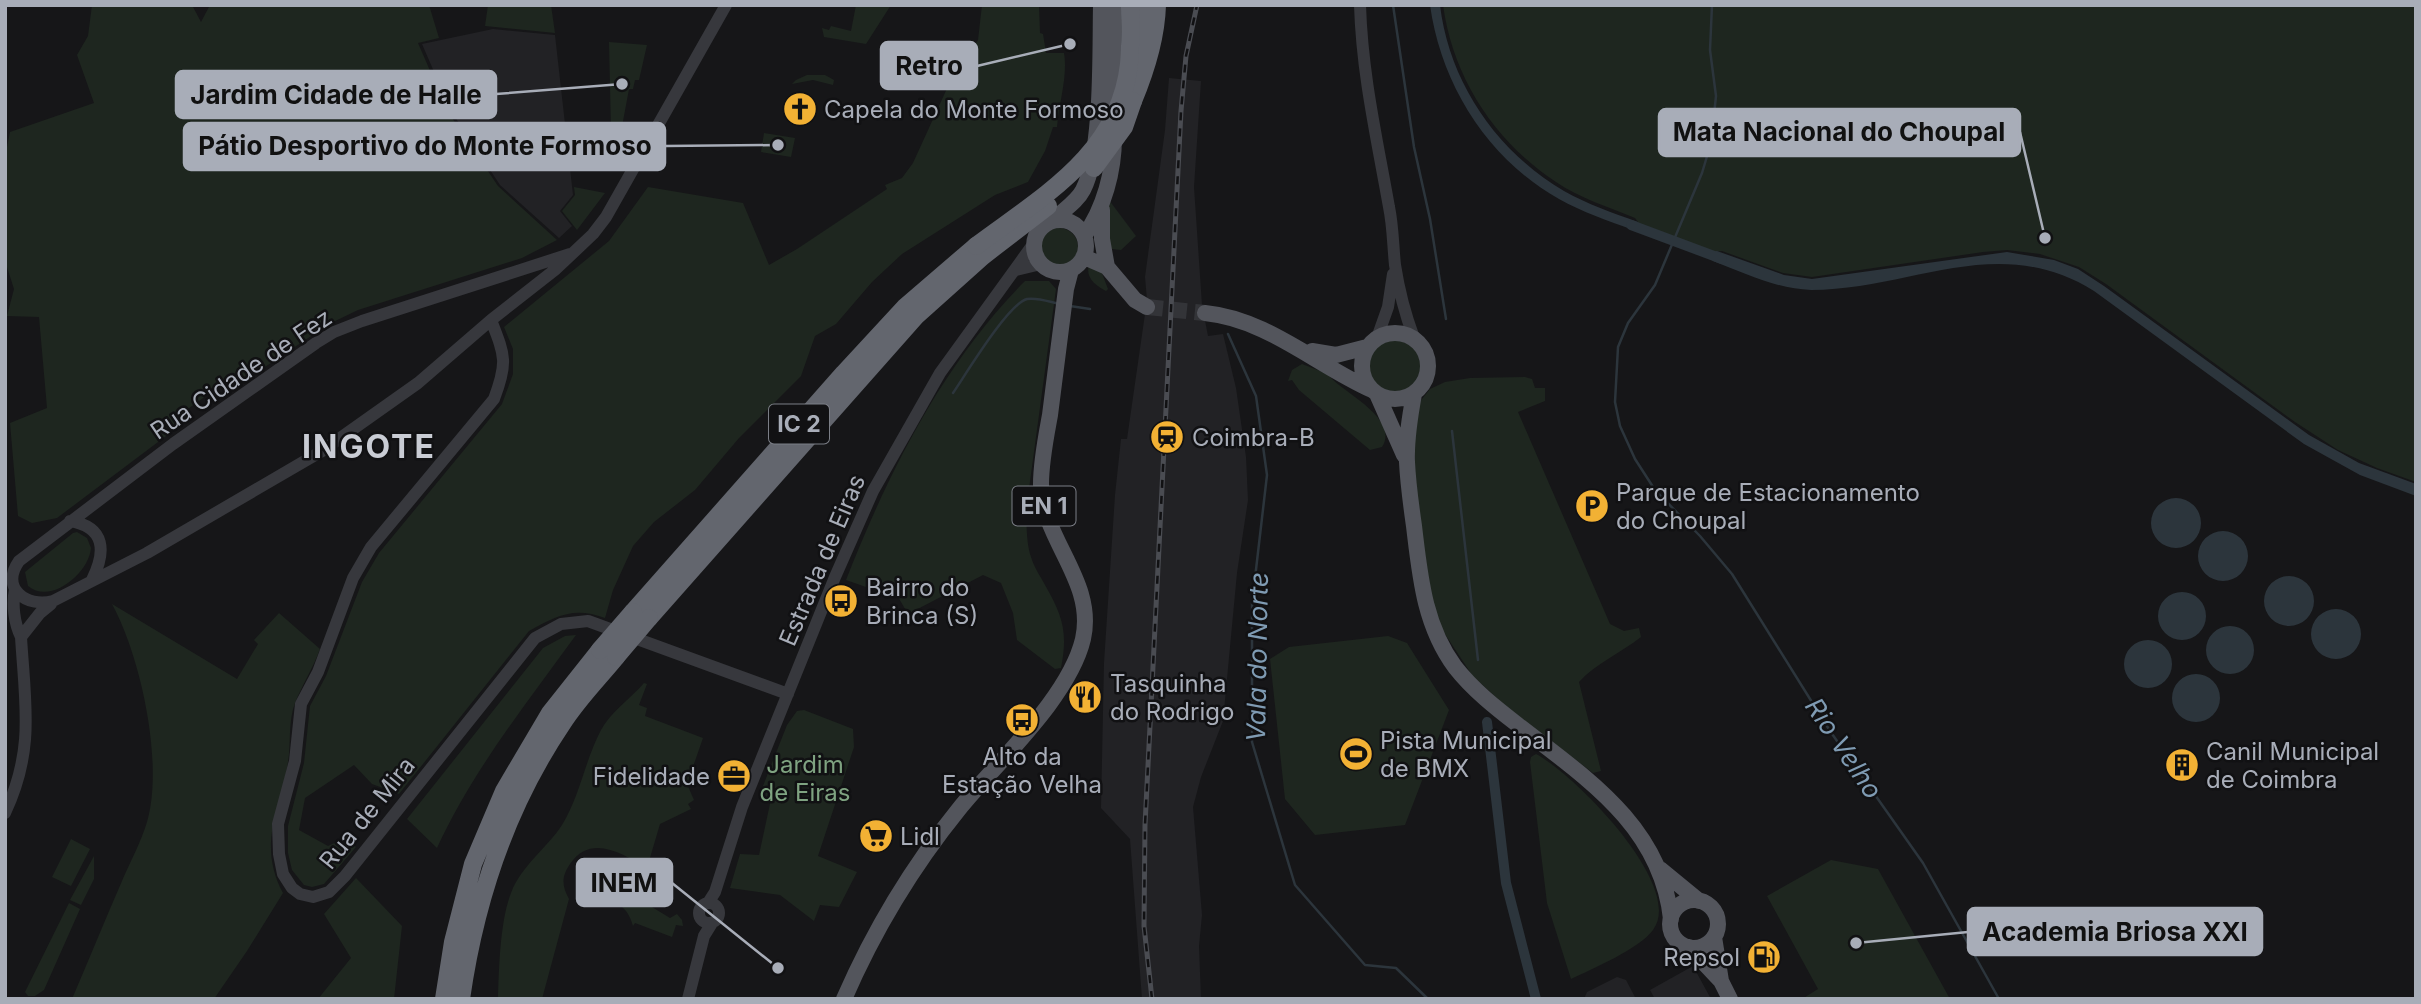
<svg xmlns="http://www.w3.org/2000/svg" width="2421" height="1004" font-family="Inter,sans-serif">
	<rect width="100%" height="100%" fill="#161618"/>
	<path fill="#222225" d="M493,29l62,6 18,160 -13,16 12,15 -13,12 -59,-53 -49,-74 -29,-67z
		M1169,78l32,3 -7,106 8,118 6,31 15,-2 13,54 10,69 2,43 -11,73 -14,148 -22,56 -8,30 9,108 -3,31 2,53h-59l-12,-160 -29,-31 3,-145 11,-168 6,-56h6l20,-139 -2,-23 20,-147z
		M1693,966l18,33h-56l-5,-9z
		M1617,977l9,3 10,19h-52l3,-7z"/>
	<path fill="#1e261f" d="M92,5h100l9,17 9,-17h219l10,33 -21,5 30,69 50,74 59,54 -35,18 -164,52 -29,14 -91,61 -7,-7 -46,33 1,10 -129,97 -25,5 -14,-7 -8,-93 37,-15 -8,-91 -32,-1 7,-27 -9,-28v-104l5,-25 84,-29 -17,-48 11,-19z
		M488,5h63l4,28 -70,-7z
		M856,5h35l-25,39 -42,-7 -2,-9 7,2 2,-4 20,5z
		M982,5h57l1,28 3,1 3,19h18c4,22 -5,50 -7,74h-4l-8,24 -17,31 -33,13 -93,59 -30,28 -36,42 -21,12 -14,40 -62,62 -44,52 -41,32 -21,24 -20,44 -8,28c-31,-12 -49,-2 -76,13l-130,163 -27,-10 -18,-19 -49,33 -6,32 29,16 17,-8 11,9 -32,37 -12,3 -8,-2 -12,-15 -4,-17v-27l16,-63 6,-57 16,-30 36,-94 17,-29 123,-149 11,-30v-25l-9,-22 105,-86 39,-54 95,16 26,62 28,-16 90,-60 -2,-4 17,-7 11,-15 36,-79 29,-44z
		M1443,5h973v477l-39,-14 -39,-18 -43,-28 -189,-138 -27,-17 -39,-13 -33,-4 -24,2 -171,25 -29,-4 -61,-22 -11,1 -70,-26 -6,-8c-26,-11 -56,-20 -79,-36 -61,-40 -103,-104 -113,-177z
		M609,42l38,3 -8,35h-4l-2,9h-4l-8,43 -10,-2z
		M807,75h18l9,5 -1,5 -20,-5 -21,4 4,-4z
		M764,133l31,5 -4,19 -30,-5z
		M574,187l31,6 -28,37 -15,-19 13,-16z
		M1109,200l27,36 -15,14 -9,-1 -5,-5z
		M1040 247a19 19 0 1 1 38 0a19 19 0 1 1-38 0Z
		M1089,265l11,3 8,21 -2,2c-10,-5 -21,-13 -17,-26z
		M1025,281h24l7,8 -30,222c1,17 0,33 6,49 3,9 9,17 13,25 18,31 23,48 16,83l-6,1 -38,-29 -4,-27 -12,-30 -18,-8 -75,39 -14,-24 -11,3 -37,-13c42,-107 97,-217 179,-299z
		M1367 367a27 27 0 1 1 54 0a27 27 0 1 1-54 0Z
		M1302,364l26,10c9,16 73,43 54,73l-12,3 -71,-60 -7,-10 -4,1 4,-11z
		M1525,377l7,2 3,9h10v13l-27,11 92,212 14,7 15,-3 2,9c-20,16 -45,26 -62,45l22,89 -8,2 -90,-69 -31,-29 -35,-53 -5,-22 -17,-111v-64l3,-21 12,-15 15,-7 25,-4z
		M77,532l10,6 4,10c-2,25 -40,57 -63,38l-3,-14 48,-39z
		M112,604l125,75 21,-35 -4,-4 25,-27 41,36c-7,19 -18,36 -25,54 -7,18 -4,41 -7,59 -8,49 -31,82 -5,131l-36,58 -33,48h-142c17,-40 33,-79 50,-118 8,-19 19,-39 25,-59 17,-58 -6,-165 -35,-218z
		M576,635c-50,69 -103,135 -139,213l-30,-29 136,-171 22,-12z
		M1388,636l19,7 42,67 -44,115 -90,10 -30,-36 -15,-140 19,-12z
		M644,683l3,1 -8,21 8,3 -2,8 58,22 -16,46 7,16 -6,4 3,5 -31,15 -13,44c-24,-14 -56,-35 -77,-4 -9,13 -8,22 -1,35l-27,100h-44c1,-31 2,-78 13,-106 10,-27 36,-45 51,-68 18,-29 23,-65 39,-95 9,-17 30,-32 43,-47z
		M804,710l49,19 1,18 -36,109 39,16 -18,35 -19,-2 -6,16 -34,-26 -50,-7 10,-34 19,1 12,-56 -12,-3 28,-71 10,-14z
		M1536,754c37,19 150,132 117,176 -14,19 -61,39 -82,49l-24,-76 -17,-141 1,-5z
		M71,839l19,10 -19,37 -19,-9z
		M94,856v23l-13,26 -11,-5z
		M1831,860l47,9 72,130h-148l16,-10 -51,-93z
		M595,864c15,3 27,8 39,18l-3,5 21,20 18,11 7,-4 5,6 1,6 -7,-1 -4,12 -37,-14 -2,3c-2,-7 -5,-14 -11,-19 -12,-8 -48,-5 -43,-28 2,-9 9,-12 16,-15z
		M356,878l46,48 -8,73h-76l33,-41 -27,-44z
		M69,903l11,6 -36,81 -9,6h-7l-3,-4z"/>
	<path fill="#2c353c" d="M1430,5h10c9,77 57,147 124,186 23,13 49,22 74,31l3,4 -2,5 -6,-1c-24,-9 -51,-18 -74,-31 -71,-40 -118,-114 -129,-194z
		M1717,251l67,24 28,4 195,-27 47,8 24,9 26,17 205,149 50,28 57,21v12l-56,-21 -56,-31 -210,-153c-96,-60 -183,-1 -283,-1 -34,-1 -67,-17 -98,-29l-4,-4 2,-5z
		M2151 523a25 25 0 1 1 50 0a25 25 0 1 1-50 0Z
		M2198 556a25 25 0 1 1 50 0a25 25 0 1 1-50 0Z
		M2264 601a25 25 0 1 1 50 0a25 25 0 1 1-50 0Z
		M2158 616a24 24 0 1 1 48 0a24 24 0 1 1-48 0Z
		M2311 634a25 25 0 1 1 50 0a25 25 0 1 1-50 0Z
		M2206 650a24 24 0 1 1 48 0a24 24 0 1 1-48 0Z
		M2124 664a24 24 0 1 1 48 0a24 24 0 1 1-48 0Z
		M2172 698a24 24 0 1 1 48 0a24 24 0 1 1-48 0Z"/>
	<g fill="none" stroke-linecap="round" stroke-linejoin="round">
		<path stroke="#2c353c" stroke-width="2.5" d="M1393,5l21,142 16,72 16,100
			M1712,5l-2,45 6,46 -5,47 -9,30 -47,112 -27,38 -10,24 -3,55 5,24 15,33 20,31 45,46 32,38 98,157 93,132 76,136
			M1070,306l20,3
			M1228,334l28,62 11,79 -15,129v138l43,143 70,80 31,3 32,31
			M953,393c13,-19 55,-89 74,-94 10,-2 23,3 33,5
			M1452,431l26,229"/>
		<path stroke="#2c353c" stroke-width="10" d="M1631,225l91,34
			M1487,722l19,161 30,116"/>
		<path stroke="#333438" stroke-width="16" stroke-dasharray="16 8" stroke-linecap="butt" d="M1147,307l58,6"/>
		<path stroke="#37383d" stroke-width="12" d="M1360,5c2,69 17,134 29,202 4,19 4,39 6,58 4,26 10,49 19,73
			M570,254l-208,67 -28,11 -18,11 -143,101 -154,117c-19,27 7,47 34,40l94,-48 175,-102 96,-68 73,-63 65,-51 37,-35 13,-17 120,-212
			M1016,270l25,-6
			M491,320c14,36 17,42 3,79l-123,148 -18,31 -35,94 -17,32 -6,57 -17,63 1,30 4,20 9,14 8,6 13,3 16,-5 16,-16 190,-238 26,-14 27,-3 200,73
			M1377,338l11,-31 5,-33
			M70,521c36,6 36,31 22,59
			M21,637l19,-24 11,-9
			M5,813c30,-64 20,-109 16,-176 -7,-14 -9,-33 -6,-48
			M699 913a10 10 0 1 1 20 0a10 10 0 1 1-20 0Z
			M708,903l7,-11 27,-85 93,-230 38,-86 67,-118 94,-130
			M688,999l16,-63 8,-13"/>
		<path stroke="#53555c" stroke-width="16" d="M1113,5v110
			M1102,210v29l5,28
			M1034 246a26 26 0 1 1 52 0a26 26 0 1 1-52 0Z
			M1052,221c10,-10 25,-19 31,-31 20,-38 17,-140 18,-185
			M1084,236c20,-27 30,-65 30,-99
			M1084,257l23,10 28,33 12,7
			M1205,313c62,6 111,52 167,77
			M1362 366a33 33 0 1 1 66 0a33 33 0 1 1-66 0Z
			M1312,351l24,4 31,-8
			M1377,394l27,61
			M1414,394c-4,22 -8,45 -7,68 1,22 4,43 7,64 6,50 10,99 41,141 18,23 41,41 63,58 68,53 143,101 153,194
			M1660,869l39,32
			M1670 924a24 24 0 1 1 48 0a24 24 0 1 1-48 0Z
			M1714,937l7,44
			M1689,947l32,34 9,18
			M844,999c30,-69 68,-132 115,-190 38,-47 110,-111 124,-170 13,-58 -41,-99 -42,-155 0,-23 5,-47 9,-69 5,-42 11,-84 16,-126l5,-19"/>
		<path stroke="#63666e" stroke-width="18" d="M1140,63v-58
			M1133,101c13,-31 23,-62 24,-96
			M633,612l211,-239 61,-66 71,-61
			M649,618l267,-302 67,-60 65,-50
			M444,999l9,-57 20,-78 31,-73 46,-78 50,-63
			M461,999c14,-98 45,-192 101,-275 15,-24 36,-45 54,-67"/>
		<g stroke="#4a4c52" stroke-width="5">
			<path id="rail" d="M1152,999l-8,-73 1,-101 36,-714 5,-55 11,-51"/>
		</g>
		<use href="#rail" stroke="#111113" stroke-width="2.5" stroke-dasharray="8" stroke-linecap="butt"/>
		<path stroke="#63666e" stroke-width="18" d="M1094,168l30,-41 9,-26
			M976,246c65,-49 143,-91 153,-182 2,-19 1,-39 1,-59
			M600,650l33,-38
			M616,657l33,-39"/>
	</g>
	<defs>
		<g id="church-disc" transform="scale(1.75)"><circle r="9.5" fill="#f2b134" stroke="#111113"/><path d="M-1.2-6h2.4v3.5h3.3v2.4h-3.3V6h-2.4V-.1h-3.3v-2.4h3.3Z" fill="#111"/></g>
		<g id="station-disc" transform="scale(1.75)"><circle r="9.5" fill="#f2b134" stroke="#111113"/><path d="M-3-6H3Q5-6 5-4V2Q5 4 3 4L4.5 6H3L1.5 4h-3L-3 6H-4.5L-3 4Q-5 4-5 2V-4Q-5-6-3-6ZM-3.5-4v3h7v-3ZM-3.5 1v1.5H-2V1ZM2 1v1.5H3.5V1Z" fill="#111"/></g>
		<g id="parking-disc" transform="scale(1.75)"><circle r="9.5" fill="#f2b134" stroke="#111113"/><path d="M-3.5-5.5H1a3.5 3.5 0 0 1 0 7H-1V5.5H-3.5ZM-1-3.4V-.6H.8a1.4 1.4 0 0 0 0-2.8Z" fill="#111"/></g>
		<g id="bus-disc" transform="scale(1.75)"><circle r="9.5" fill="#f2b134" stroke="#111113"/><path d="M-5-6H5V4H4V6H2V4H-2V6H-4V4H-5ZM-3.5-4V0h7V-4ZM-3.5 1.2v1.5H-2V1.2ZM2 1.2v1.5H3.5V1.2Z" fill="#111"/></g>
		<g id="restaurant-disc" transform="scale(1.75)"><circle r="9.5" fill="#f2b134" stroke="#111113"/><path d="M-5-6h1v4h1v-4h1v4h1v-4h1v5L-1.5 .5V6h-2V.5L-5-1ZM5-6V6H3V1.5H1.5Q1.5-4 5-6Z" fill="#111"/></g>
		<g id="stadium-disc" transform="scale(1.75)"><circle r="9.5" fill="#f2b134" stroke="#111113"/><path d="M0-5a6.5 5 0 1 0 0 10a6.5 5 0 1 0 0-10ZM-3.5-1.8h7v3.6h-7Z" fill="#111"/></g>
		<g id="building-disc" transform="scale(1.75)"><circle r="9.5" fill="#f2b134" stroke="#111113"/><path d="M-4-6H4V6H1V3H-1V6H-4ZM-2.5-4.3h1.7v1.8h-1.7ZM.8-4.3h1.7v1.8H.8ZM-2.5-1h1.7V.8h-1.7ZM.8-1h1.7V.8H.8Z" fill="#111"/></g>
		<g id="office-disc" transform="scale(1.75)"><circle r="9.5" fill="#f2b134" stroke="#111113"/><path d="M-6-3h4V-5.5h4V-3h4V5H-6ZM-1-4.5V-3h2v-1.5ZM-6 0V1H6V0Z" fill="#111"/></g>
		<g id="supermarket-disc" transform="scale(1.75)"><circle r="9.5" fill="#f2b134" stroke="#111113"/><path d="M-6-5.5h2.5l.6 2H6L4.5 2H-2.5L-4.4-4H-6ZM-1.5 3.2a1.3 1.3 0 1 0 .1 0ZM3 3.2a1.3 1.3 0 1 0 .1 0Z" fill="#111"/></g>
		<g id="fuel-disc" transform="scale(1.75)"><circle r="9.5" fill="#f2b134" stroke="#111113"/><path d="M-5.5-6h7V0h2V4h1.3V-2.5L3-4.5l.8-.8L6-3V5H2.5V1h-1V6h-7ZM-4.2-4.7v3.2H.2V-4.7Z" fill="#111"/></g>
	</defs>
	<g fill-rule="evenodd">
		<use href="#church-disc" x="800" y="109"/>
		<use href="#station-disc" x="1167" y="437"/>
		<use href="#parking-disc" x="1592" y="506"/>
		<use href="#bus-disc" x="841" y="601"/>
		<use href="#restaurant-disc" x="1085" y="697"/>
		<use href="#bus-disc" x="1022" y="720"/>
		<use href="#stadium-disc" x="1356" y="754"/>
		<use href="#building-disc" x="2182" y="765"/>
		<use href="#office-disc" x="734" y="776"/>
		<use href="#supermarket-disc" x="876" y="836"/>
		<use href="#fuel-disc" x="1764" y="957"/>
	</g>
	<g text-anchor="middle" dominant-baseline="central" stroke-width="5" stroke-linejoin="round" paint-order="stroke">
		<g fill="#111113" stroke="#7b7e86" stroke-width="2">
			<rect x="769" y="404.5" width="60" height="39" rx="5"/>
			<rect x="1012.5" y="486.5" width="63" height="39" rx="5"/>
		</g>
		<g font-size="23" font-weight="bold" fill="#a8adb8">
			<text x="799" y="424">IC 2</text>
			<text x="1044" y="506">EN 1</text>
		</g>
		<g font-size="24" fill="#a8adb8" stroke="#111113" text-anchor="start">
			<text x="824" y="109">Capela do Monte Formoso</text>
			<text x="1192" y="437">Coimbra-B</text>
			<text x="1616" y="492">Parque de Estacionamento<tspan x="1616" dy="28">do Choupal</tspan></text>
			<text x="866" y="587">Bairro do<tspan x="866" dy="28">Brinca (S)</tspan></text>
			<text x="1110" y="683">Tasquinha<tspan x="1110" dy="28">do Rodrigo</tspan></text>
			<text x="1380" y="740">Pista Municipal<tspan x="1380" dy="28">de BMX</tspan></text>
			<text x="2206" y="751">Canil Municipal<tspan x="2206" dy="28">de Coimbra</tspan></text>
			<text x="1022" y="756" text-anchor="middle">Alto da<tspan x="1022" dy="28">Estação Velha</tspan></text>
			<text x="710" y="776" text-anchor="end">Fidelidade</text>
			<text x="900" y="836">Lidl</text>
			<text x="1740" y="957" text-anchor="end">Repsol</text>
		</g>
		<g font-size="24" fill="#a8adb8" stroke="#111113">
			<text transform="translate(241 374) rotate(-34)">Rua Cidade de Fez</text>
			<text transform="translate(822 560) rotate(-67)">Estrada de Eiras</text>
			<text transform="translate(367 813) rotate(-51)">Rua de Mira</text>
		</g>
		<g font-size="24" fill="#7fa381" stroke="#111113">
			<text x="805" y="764">Jardim<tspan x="805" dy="28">de Eiras</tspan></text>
		</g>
		<g font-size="26" font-style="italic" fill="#7f9bb3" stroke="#111113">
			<text transform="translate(1257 657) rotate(-89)">Vala do Norte</text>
			<text transform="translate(1844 748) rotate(56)">Rio Velho</text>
		</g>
		<g font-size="32" font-weight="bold" letter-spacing="2" fill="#c9ccd4" stroke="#111113">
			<text x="369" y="446">INGOTE</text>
		</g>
	</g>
	<path fill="none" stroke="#a8adb8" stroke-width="2.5" d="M1070 44L977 66M622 84L496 94M2045 238L2020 132M778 145L665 146M778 968L672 883M1856 943L1968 932"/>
	<g fill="#a8adb8" stroke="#111113" stroke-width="2.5">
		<circle cx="1070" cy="44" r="7"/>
		<circle cx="622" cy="84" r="7"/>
		<circle cx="2045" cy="238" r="7"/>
		<circle cx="778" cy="145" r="7"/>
		<circle cx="778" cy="968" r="7"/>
		<circle cx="1856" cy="943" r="7"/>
	</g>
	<g fill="#a8adb8" stroke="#a8adb8" stroke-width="2.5">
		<rect x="881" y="42" width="96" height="47" rx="7"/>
		<rect x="176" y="71" width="320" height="47" rx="7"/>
		<rect x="1659" y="109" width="361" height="47" rx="7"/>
		<rect x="184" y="123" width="481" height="47" rx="7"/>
		<rect x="577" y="859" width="95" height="47" rx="7"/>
		<rect x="1968" y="908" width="294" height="47" rx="7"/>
	</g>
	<g font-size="26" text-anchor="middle" font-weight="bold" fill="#111">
		<text x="929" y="75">Retro</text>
		<text x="336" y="104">Jardim Cidade de Halle</text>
		<text x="1839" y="141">Mata Nacional do Choupal</text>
		<text x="425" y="155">Pátio Desportivo do Monte Formoso</text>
		<text x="624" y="892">INEM</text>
		<text x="2115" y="941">Academia Briosa XXI</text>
	</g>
	<rect width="2421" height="1004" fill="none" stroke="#a8adb8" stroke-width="14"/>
</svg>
